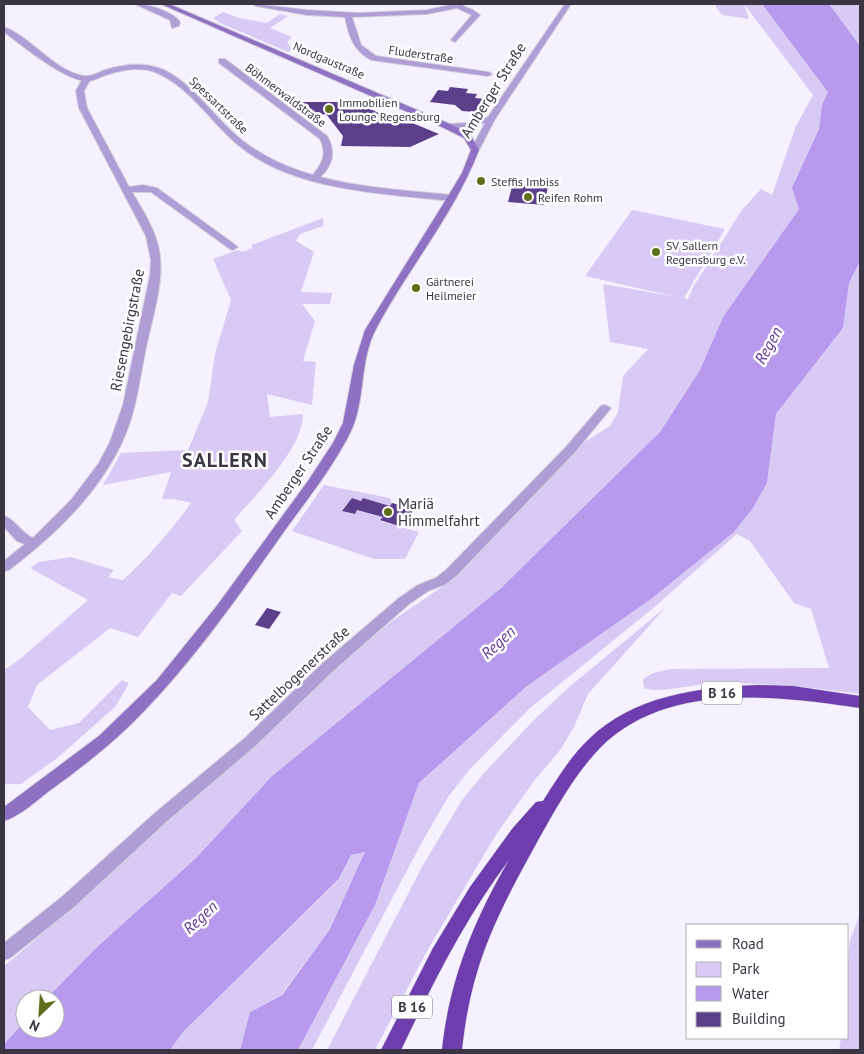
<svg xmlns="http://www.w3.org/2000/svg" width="864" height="1054" font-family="'PT Sans',sans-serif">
	<rect width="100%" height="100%" fill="#f5f1ff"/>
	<path fill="#d8caf5" d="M714,4h48l67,88 -7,13 -3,24 -26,59 6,21 -76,108 -23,53 -40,62 -166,163 -222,181 -77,83 -98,88 -51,52h-21v22l-21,23v-78l93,-79 20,-21 146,-128 74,-70 55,-47 63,-43 128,-135 27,-17 8,-14 5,-36 25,-27 -38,-7 -7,-58 74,13 -92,-21 47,-66 93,19 -41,69 4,1 5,-12 49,-77 19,-21 11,6 24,-69 17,-31 -69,-91 5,15 -27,-4z
		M829,4h31v42l-28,-37z
		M223,12l16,6 28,5 13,-9 8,2 -18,12 22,9 -5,5 4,6v2l-3,2 -68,-29 -7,-5z
		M323,218v8l-23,8 -4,7 18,11 -13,40 31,1 -2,11h-28l13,17 -12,40 13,1 -4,43 -45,-11 3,23 33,-3c0,35 -47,80 -69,106l8,11 -61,65 -9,-3 -34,44 -28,-9 -73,57 -9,22 22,23 29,-7 43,-43 7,3 -13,23 -60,53 -35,25h-17v-114l16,-11 68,-59 -58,-32 9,-6 32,-5 43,13 -6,7 15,3c26,-24 48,-49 68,-77l-17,-4h-12l9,-27 -68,13 18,-32 67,-3 20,-48 7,-48 16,-54 -18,-41 25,-9 4,2 11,-4 -2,-3z
		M860,261v433c-51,-7 -103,-13 -154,-10 -16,1 -49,10 -62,4l-1,-8c7,-8 18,-9 29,-11l157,-1 -18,-59 -17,-6 -44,-62 -13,-7 -85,75 -123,100 -59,60 -22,28 -26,45 -110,208h-14l77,-145 44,-122 108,-97 124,-87 83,-67 19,-24 14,-25 9,-69 67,-86 6,-45z
		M324,485l66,13 2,5 -2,3 -27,-8 -2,3 -9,-3 -9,13 11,3 3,-4 26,7 -2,4 38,11 -14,27h-31l-82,-28z
		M666,607l-78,87 -14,33 -13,22 -27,32 -37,52 -70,118 -52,99h-48l96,-185 39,-65 22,-27 51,-54 33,-31z
		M366,852l-36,77 -49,66 -31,17 -10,38h-70l13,-18 156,-152 12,-25z
		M860,914v136h-21l2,-12h7v-74l2,-24z"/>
	<path fill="#b79aee" d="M762,4h67l31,42v215l-11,22 -6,45 -67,86 -9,69 -14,25 -19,24 -83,67 -124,87 -108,97 -44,122 -77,145h-58l10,-38 32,-17 48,-66 35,-77 -14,3 -12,24 -156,153 -13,18h-166v-6l21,-23v8h30v-30h-9l51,-52 98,-88 77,-83 228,-187 160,-157 40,-62 23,-53 76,-108 -7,-21 27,-59 3,-24 6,-13z"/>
	<path fill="#5c3f8b" d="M450,87l18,2 -2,4 11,1 -2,4 22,2 -13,10 -8,2 -14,-1 -7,-6 -25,-3 8,-12 10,1z
		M300,102h57l27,14 9,-1 46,19 -29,13 -69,-1 2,-10 -17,-22 -13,2z
		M533,181l16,1 -5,23 -36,-3 5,-19 19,2z
		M352,498l9,3 2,-3 27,8 2,-3 22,6 -12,18 -22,-7 3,-3 -26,-7 -2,4 -13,-3z
		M267,608l14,4 -12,17 -14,-4z"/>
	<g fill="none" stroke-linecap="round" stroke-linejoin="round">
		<g stroke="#d3cfdd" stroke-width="2">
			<path id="minor" d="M135,4c13,0 37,7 45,18l-1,4 -7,2 -2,-8z
				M253,4l54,6 51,3 69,-3 28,-6h9l-1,2 10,4 7,5 -25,27 -4,-2 21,-25 -15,-7 -30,6 -75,3 9,28 15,11 112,16 4,2 -4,2 -117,-16c-18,-10 -22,-24 -26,-43l-38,-2 -51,-9z
				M219,59h6l102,77c10,17 5,31 -9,43h-6l-1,-2c10,-12 17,-21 9,-38l-101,-76z
				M83,78l7,2 -6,11 3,17 42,79 14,-2 14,3 81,59 -5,3 -3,-1 -79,-57h-19c8,14 18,29 23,44 14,34 -2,77 -9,112 -5,23 -8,48 -15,71 -20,63 -71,112 -122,151l-5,1v-10l21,-17 -8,-3 -13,-14v-11c11,3 17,17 29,22l38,-38 28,-37 11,-21 13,-37 27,-130 1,-15 -5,-24 -67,-128 -3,-17z
				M605,405l6,3 -37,45 -117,122 -11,9 -18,7 -19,13 -76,67 -78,75 -88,75 -92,85 -65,52 -6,2v-17l59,-47 92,-83 90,-75 78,-75 76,-65 19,-13 18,-7 11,-9 119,-122 35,-41z"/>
		</g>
		<g stroke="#d3cfdd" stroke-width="2">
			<path id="tertiary" d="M565,4h6l-76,115 -16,31 -7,2 -1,-2 14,-27c-12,3 -32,10 -42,3l4,-2 21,-1 20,-6z
				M4,27c27,10 50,44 80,49 7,1 15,-4 21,-6 19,-6 41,-8 59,0 32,16 51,49 79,71 58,45 139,47 209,54l5,3 -5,3c-66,-7 -156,-10 -210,-53 -29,-22 -50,-60 -85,-75 -15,-7 -36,-3 -51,2 -6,2 -12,6 -18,6 -22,1 -66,-36 -84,-49z"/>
		</g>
		<g stroke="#d3cfdd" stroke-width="2">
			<path id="secondary" d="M161,4h8l281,120 20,10 9,16c-25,65 -71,118 -103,179 -17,32 -10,70 -25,102 -19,39 -48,73 -73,109 -41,58 -82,117 -132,169 -29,31 -62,57 -97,82 -13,10 -29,25 -45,30v-14l95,-71 58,-56 59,-73 92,-126 25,-38 10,-20 11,-58 11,-35 82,-132 15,-25 9,-23 -7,-12 -20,-10z"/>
		</g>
		<g stroke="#d3cfdd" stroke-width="1">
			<path id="trunk" d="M758,685l35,1 67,10v12c-83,-12 -194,-27 -260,40 -29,30 -50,71 -70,107 -38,69 -60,117 -68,195h-20c7,-69 32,-130 67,-190 -44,58 -77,125 -108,190h-20l52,-102 37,-61 42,-58 24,-27 7,-1c14,-22 28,-45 46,-62 44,-43 110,-52 169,-54z"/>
		</g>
		<use href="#minor" fill="#af9dd5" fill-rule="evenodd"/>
		<use href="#tertiary" fill="#af9dd5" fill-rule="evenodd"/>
		<use href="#secondary" fill="#8e71c3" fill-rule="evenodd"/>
		<use href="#trunk" fill="#6e3eae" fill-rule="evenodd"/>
	</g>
	<g fill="#5f6e1a" stroke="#fff" stroke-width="2">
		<circle cx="329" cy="109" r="5"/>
		<circle cx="481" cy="181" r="5"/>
		<circle cx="528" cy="197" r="5"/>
		<circle cx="656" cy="252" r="5"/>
		<circle cx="416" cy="288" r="5"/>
		<circle cx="388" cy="512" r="5"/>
	</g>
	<g text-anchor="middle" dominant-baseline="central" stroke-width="5" stroke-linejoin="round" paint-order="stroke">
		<g font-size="12" fill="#393542" stroke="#fff">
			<text transform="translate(421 54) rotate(8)">Fluderstraße</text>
			<text transform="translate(329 60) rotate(23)">Nordgaustraße</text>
			<text transform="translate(286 95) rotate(37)">Böhmerwaldstraße</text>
			<text transform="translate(219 105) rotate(44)">Spessartstraße</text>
		</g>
		<g font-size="12" fill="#393542" stroke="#fff" text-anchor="start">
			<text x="339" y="102">Immobilien<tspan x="339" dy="14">Lounge Regensburg</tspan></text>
			<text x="491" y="181">Steffis Imbiss</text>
			<text x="538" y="197">Reifen Rohm</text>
			<text x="666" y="245">SV Sallern<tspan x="666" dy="14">Regensburg e.V.</tspan></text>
			<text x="426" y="281">Gärtnerei<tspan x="426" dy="14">Heilmeier</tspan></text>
		</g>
		<g fill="#fff" stroke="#74727b" stroke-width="1">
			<rect x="702" y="681.5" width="40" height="23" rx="4"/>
			<rect x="392" y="995.5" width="40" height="23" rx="4"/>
		</g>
		<g font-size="14" font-weight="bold" fill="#393542">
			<text x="722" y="693">B 16</text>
			<text x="412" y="1007">B 16</text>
		</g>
		<g font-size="15" fill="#393542" stroke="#fff">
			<text transform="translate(493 90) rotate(-58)">Amberger Straße</text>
			<text transform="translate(127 330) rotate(-79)">Riesengebirgstraße</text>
			<text transform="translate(298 472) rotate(-56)">Amberger Straße</text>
			<text transform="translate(299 673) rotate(-43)">Sattelbogenerstraße</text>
		</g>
		<g font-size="15" fill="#393542" stroke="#fff" text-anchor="start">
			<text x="398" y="503">Mariä<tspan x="398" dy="17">Himmelfahrt</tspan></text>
		</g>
		<g font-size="16" font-style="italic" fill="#5f3798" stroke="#fff">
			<text transform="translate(768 345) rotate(-61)">Regen</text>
			<text transform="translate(498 642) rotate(-43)">Regen</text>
			<text transform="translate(200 917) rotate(-43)">Regen</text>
		</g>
		<g font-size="20" font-weight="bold" letter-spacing="1" fill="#393542" stroke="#fff">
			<text x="225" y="460">SALLERN</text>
		</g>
	</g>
	<rect width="864" height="1054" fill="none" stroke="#393542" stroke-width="10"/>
	<rect x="686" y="924" width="162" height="115" fill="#ffffff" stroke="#b0aeb3"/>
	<rect x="696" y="940" width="25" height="8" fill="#8e71c3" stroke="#b0aeb3"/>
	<text x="732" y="949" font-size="15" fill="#393542">Road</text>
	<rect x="696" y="962" width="25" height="15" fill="#d8caf5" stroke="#b0aeb3"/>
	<text x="732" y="974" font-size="15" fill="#393542">Park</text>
	<rect x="696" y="986" width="25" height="15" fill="#b79aee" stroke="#b0aeb3"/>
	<text x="732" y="999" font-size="15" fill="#393542">Water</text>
	<rect x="696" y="1012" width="25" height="15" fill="#5c3f8b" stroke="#b0aeb3"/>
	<text x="732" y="1024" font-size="15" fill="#393542">Building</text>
	<g transform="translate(40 1014) rotate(205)"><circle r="24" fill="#ffffff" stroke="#b0aeb3"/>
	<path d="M0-4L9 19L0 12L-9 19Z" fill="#5f6e1a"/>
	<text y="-8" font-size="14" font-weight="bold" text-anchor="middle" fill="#393542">N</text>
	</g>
</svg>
